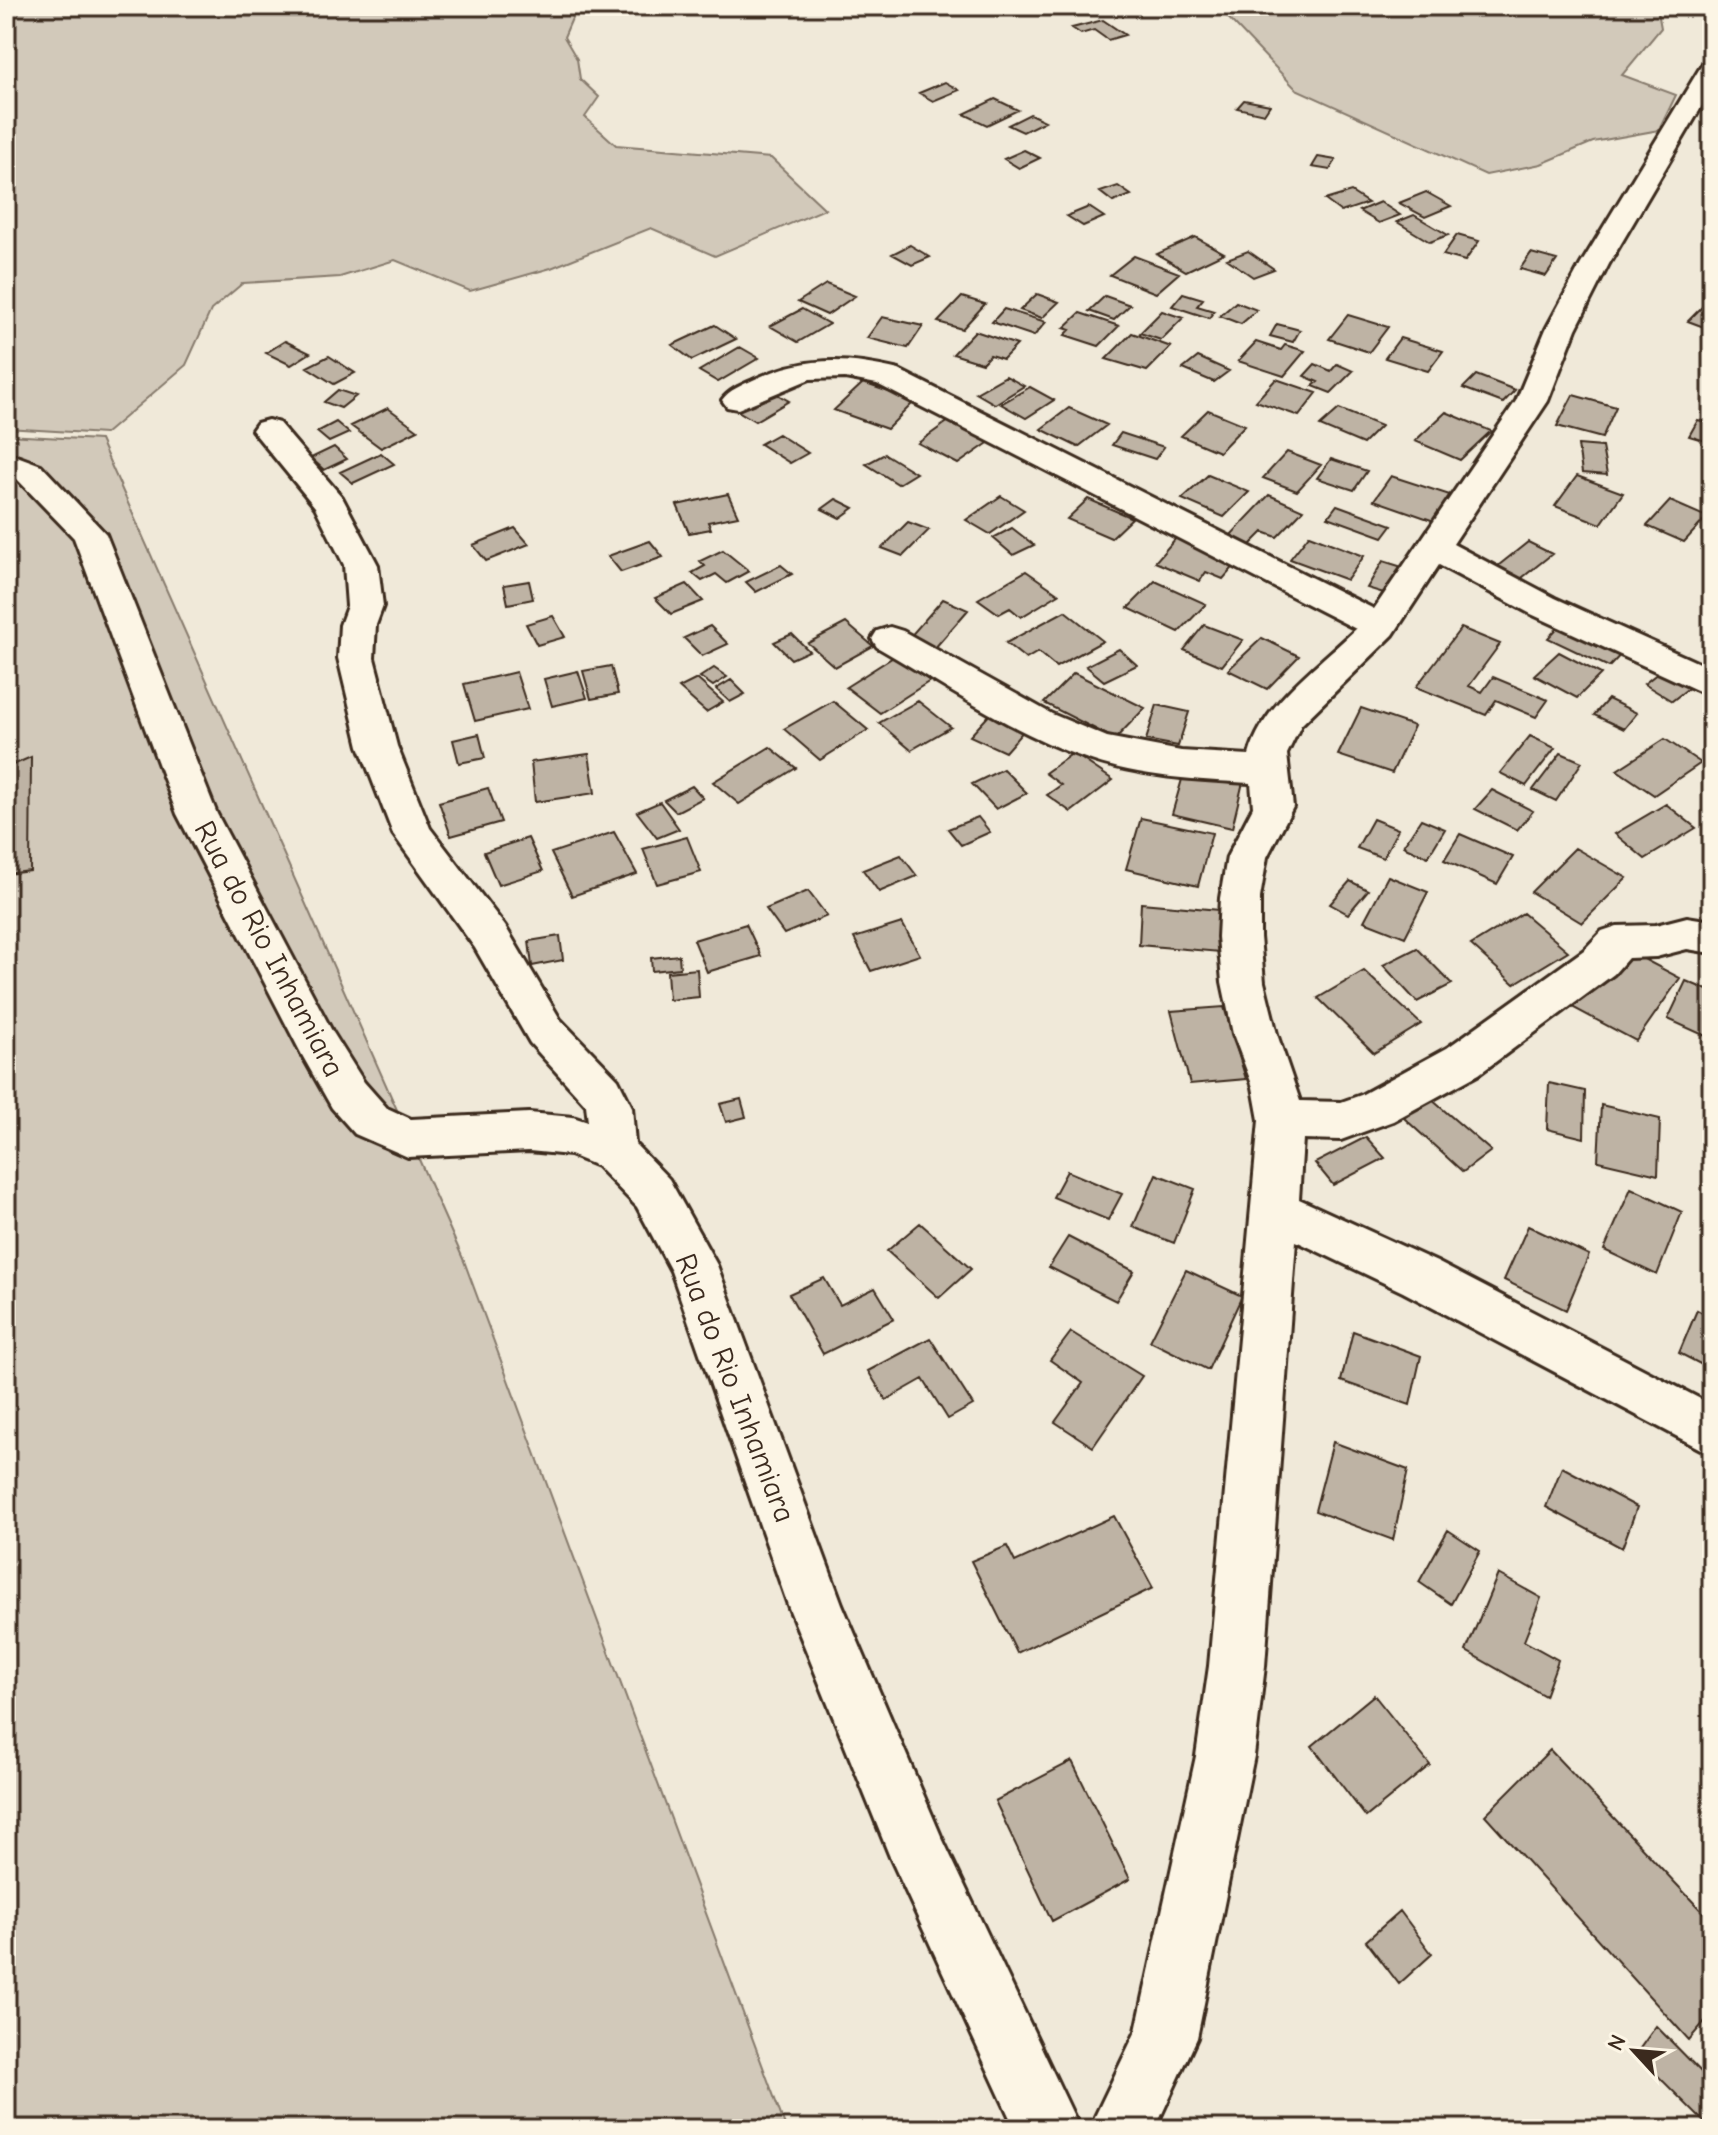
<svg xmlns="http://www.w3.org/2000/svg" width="1718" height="2135" font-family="'Comic Neue',sans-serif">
	<rect width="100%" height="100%" fill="#f0e9d9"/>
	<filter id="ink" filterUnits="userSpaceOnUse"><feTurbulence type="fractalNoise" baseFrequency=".0125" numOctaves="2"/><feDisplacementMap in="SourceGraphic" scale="16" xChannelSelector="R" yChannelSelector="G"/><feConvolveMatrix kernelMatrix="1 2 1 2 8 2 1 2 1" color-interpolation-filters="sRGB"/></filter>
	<g filter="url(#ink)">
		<path fill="#d2c9ba" stroke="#867a6c" stroke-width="2" d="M6,6h665l-98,10 -9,21 13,22 3,20 19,18 -14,20 31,28 155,13 54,51 -110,47 -64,-28 -100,40 -81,23 -75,-31 -55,17 -97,6 -32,27 -25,55 -81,69 -99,-6z
			M1217,6h440l4,22 -39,47 54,20 -17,35 -66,12 -52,22 -55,11 -190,-86z
			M6,435l94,5 364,821 322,868h-780z"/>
		<path fill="#beb3a4" stroke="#3b2a1e" stroke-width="2" d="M1103,20l22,15 -17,5 -14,-10 -13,4 -9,-6z
			M945,82l14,8 -26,11 -14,-8z
			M995,99l23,11 -31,15 -23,-11z
			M1244,100l26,5 -6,9 -27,-6z
			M1030,114l15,7 -22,11 -15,-7z
			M1024,150l16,8 -21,10 -15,-9z
			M1318,157l18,3 -6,10 -18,-3z
			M1118,186l13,9 -18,7 -13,-10z
			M1351,192l17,11 -27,9 -16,-12z
			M1426,192l25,14 -26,11 -26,-14z
			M1380,202l20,13 -21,8 -20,-12z
			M1089,207l15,10 -21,9 -16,-10z
			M1414,215l34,20 -18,7 -33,-20z
			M1457,235l22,6 -14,20 -22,-6z
			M1195,237l29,16 -38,18 -29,-17z
			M910,245l20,12 -18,8 -20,-11z
			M1248,251l26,18 -21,8 -26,-18z
			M1531,253l26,7 -11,16 -26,-7z
			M1134,256l45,17 -23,20 -46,-18z
			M826,284l29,12 -28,19 -29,-13z
			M1183,293l20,6 -6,7 17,5 -5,7 -37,-12z
			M1037,294l22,8 -17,16 -22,-8z
			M1105,296l25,9 -16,15 -25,-9z
			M962,297l23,7 -23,25 -24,-7z
			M1236,302l21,8 -16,14 -21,-8z
			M1707,302l5,2v26l-24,-9z
			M802,309l27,15 -31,18 -28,-16z
			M1004,309l42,13 -12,14 -42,-14z
			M1162,311l21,7 -22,22 -21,-7z
			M1080,313l39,13 -20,20 -34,-11 5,-5 -6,-2z
			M1348,315l40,12 -19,25 -40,-13z
			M882,317l41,9 -15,22 -41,-10z
			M1277,324l23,6 -7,12 -23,-6z
			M715,325l21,14 -44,21 -20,-15z
			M975,331l42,14 -14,14 -13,-4 -8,8 -29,-9z
			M1132,333l39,14 -24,24 -41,-12z
			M1400,338l43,13 -15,20 -43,-13z
			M285,341l25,12 -19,12 -25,-12z
			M1256,342l25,8 4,-5 20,6 -21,25 -46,-15z
			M740,347l19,11 -41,24 -19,-11z
			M329,356l26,17 -21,11 -27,-17z
			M1198,357l31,14 -15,11 -31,-13z
			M1315,364l16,7 6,-7 16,7 -22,22 -18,-7 5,-4 -14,-6z
			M1476,375l39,15 -12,13 -40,-15z
			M1006,376l18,10 -29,18 -19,-11z
			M1276,379l41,14 -18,23 -43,-15z
			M863,383l52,18 -28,28 -53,-19z
			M1030,387l24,13 -28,18 -25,-14z
			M338,390l18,6 -15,12 -17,-6z
			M773,392l16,9 -34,20 -17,-10z
			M1573,395l43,12 -14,31 -45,-12z
			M388,408l30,22 -37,18 -30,-22z
			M1069,408l38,17 -29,22 -37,-18z
			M1339,409l42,17 -18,18 -43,-18z
			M1208,410l37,15 -26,27 -38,-16z
			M1446,412l45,19 -31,29 -45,-19z
			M953,418l41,21 -36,25 -40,-21z
			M1698,420l14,4v19l-23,-7z
			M336,422l13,11 -20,9 -12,-10z
			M1121,433l43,14 -9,12 -43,-14z
			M778,434l30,19 -18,10 -30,-19z
			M1578,445l24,2 5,28 -25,-2z
			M334,447l13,12 -23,11 -13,-12z
			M1287,452l34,13 -24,26 -34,-13z
			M381,453l13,11 -41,19 -13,-11z
			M885,454l31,19 -18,11 -32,-20z
			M1331,459l36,12 -13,19 -37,-12z
			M1208,475l41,17 -25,25 -42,-18z
			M1391,476l62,20 -16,26 -63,-22z
			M1577,476l46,17 -22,31 -46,-18z
			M728,494l10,22 -30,6 3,7 -22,4 -12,-28z
			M1269,495l34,15 -26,27 -14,-5 -14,14 -21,-8z
			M1001,496l23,14 -34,24 -24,-14z
			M836,499l18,9 -14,10 -18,-9z
			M1088,499l44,19 -21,20 -44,-19z
			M1670,501l37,16 -23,25 -37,-16z
			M1337,505l55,20 -9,12 -55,-20z
			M908,522l21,8 -26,26 -21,-8z
			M515,528l14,16 -43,17 -13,-16z
			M1012,528l22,17 -21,10 -20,-17z
			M1309,535l55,21 -17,24 -57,-21z
			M1176,538l62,24 -15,17 -17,-7 -6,9 -45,-19z
			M650,541l13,16 -42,15 -13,-16z
			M1528,542l24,12 -34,27 -24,-12z
			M723,550l26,21 -22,12 -11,-9 -14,7 -10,-8 13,-7 -5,-5z
			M1383,561l29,9 -15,27 -30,-9z
			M781,565l11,9 -36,18 -10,-10z
			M1026,571l33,23 -38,23 -11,-9 -11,6 -21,-15z
			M529,581l4,18 -25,5 -4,-19z
			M1155,581l51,23 -27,28 -51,-24z
			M687,584l16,17 -32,13 -16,-16z
			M943,599l25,11 -34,39 -26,-10z
			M1065,611l38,30 -47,26 -18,-15 -12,7 -20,-16z
			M553,616l12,21 -28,8 -11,-21z
			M1565,620l61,29 -17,18 -61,-29z
			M846,623l27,23 -38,21 -27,-24z
			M1204,625l39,15 -21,26 -38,-16z
			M710,626l18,18 -26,12 -18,-18z
			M1461,628l39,16 -31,42 13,6 11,-15 55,23 -12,17 -40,-17 -10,15 -70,-28z
			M792,634l17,17 -18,8 -17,-17z
			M1262,638l37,18 -32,33 -39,-19z
			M1119,649l18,16 -33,16 -18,-15z
			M1559,652l42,22 -24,24 -43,-23z
			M895,656l35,25 -50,32 -34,-26z
			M611,666l7,28 -27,5 -8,-28z
			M714,668l13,9 -14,9 -13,-9z
			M1663,669l28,17 -19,15 -28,-17z
			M578,671l9,27 -35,8 -8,-27z
			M516,672l12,37 -53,12 -11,-37z
			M1074,673l71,35 -30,31 -71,-36z
			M697,679l26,23 -17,10 -27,-24z
			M731,680l14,14 -15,8 -14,-13z
			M1608,699l29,14 -13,16 -30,-14z
			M833,701l35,29 -48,30 -36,-31z
			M918,701l33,26 -40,23 -32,-27z
			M1157,705l32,7 -11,34 -32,-6z
			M1361,708l53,18 -22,47 -54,-18z
			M992,712l35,15 -22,25 -35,-16z
			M479,734l6,24 -26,5 -6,-23z
			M1530,736l25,12 -29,38 -26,-13z
			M1665,739l36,24 -47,32 -37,-25z
			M770,747l26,21 -57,36 -26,-22z
			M1073,753l40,27 -42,32 -24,-17 14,-10 -16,-12z
			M1561,753l21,9 -26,39 -23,-11z
			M589,754l6,39 -60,9 -4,-40z
			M31,757l-1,114 -24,3v-106z
			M1003,769l24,24 -31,16 -24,-25z
			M1185,769l58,13 -11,46 -60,-14z
			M692,786l11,12 -27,14 -12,-12z
			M488,788l13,34 -50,14 -12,-34z
			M1492,790l41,21 -16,19 -42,-21z
			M660,802l19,27 -22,9 -20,-26z
			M1666,804l30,24 -51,31 -30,-25z
			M978,817l12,15 -29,13 -13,-16z
			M1141,818l71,15 -14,53 -72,-17z
			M1373,819l25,10 -15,29 -26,-10z
			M1421,819l24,10 -17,28 -25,-11z
			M614,832l23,42 -65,22 -21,-43z
			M1460,834l53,23 -16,27 -53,-24z
			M687,837l14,35 -44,12 -14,-35z
			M528,838l15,33 -45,14 -14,-33z
			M1575,848l52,30 -45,45 -51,-31z
			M901,855l16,21 -38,16 -16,-22z
			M1388,876l40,16 -23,45 -41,-16z
			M1350,881l18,9 -20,24 -18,-10z
			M808,891l19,25 -43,18 -18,-25z
			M1141,903l78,7 1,42 -81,-7z
			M1523,913l45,38 -54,33 -43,-39z
			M902,923l18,32 -49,16 -17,-33z
			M746,924l15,32 -54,16 -13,-32z
			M560,936l3,24 -31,6 -3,-25z
			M1617,945l63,33 -44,63 -64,-34z
			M1417,948l35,36 -35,18 -34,-37z
			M679,955l1,13 -28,3 -1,-13z
			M697,969l2,28 -30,3 -2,-28z
			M1364,971l57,53 -47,29 -56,-55z
			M1686,981l26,11v47l-44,-20z
			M1224,1007l22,72 -56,5 -19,-73z
			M1549,1083l36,8 -1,47 -37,-9z
			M741,1099l5,18 -20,5 -6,-18z
			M1431,1099l60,52 -28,21 -59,-54z
			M1601,1105l59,14 -2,56 -60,-14z
			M1366,1137l19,21 -52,27 -18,-22z
			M1067,1171l55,23 -14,26 -55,-23z
			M1156,1174l39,15 -21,54 -41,-16z
			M1631,1188l51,24 -25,63 -53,-25z
			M920,1223l51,46 -32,29 -52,-47z
			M1528,1226l61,29 -23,55 -62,-30z
			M1068,1237l66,34 -18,30 -67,-34z
			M1186,1270l56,26 -34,74 -58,-29z
			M824,1278l16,27 35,-17 19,31 -71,35 -34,-60z
			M1697,1310l15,8v52l-33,-17z
			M1353,1331l68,25 -11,49 -69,-24z
			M1071,1332l71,44 -49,71 -38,-25 28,-39 -33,-23z
			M930,1338l43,67 -25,14 -25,-40 -37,21 -18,-29z
			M1333,1442l75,28 -15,70 -78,-29z
			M1562,1467l75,40 -15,41 -76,-41z
			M1114,1516l39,72 -136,65 -46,-92 36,-15 8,16z
			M1448,1530l32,21 -29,53 -32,-22z
			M1498,1574l43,24 -17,43 34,19 -13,36 -79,-45z
			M1374,1695l56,70 -64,52 -54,-71z
			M1550,1750l162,172v91l-23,27 -204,-225z
			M1072,1761l58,118 -78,42 -57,-120z
			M1400,1911l32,43 -33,30 -33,-43z
			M1656,2026l56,57v35l-5,7 -71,-71z"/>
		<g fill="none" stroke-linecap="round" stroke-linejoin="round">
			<g stroke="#3b2a1e" stroke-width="6">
				<path id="minor" d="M1712,61v28l-103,175 -33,65 -28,72 -95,143 102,54 157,71v28l-181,-83 -92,-49 -46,70 -92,90 -14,29 6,53 -26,50 -7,41v39l4,45 13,52 23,67 41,1 20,-7 86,-47 137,-98 18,-19 15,-5 39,-1 31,-8 25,4v32l-25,-4 -31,8 -28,1 -14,16 -135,100 -86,47 -52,19 -38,-1 -4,60 138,63 275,143v50l-309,-163 -107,-51 -31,425 -11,90 -57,282 -42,91h-66l47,-98 60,-275 13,-90 50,-546 -6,-33 -20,-53 -11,-52 -4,-45 2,-39 7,-41 26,-50 -2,-24c-54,-3 -111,-6 -163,-24 -74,-25 -143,-73 -211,-112l-5,-8 5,-8 13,-4 13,4 149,83 55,23 74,14 68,4c14,-52 69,-89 107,-126l-479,-245 -32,-6 -35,1 -72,30 -11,-2 -5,-7c7,-10 20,-15 31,-20 50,-24 93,-23 146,-10l475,239 142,-208 30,-72 35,-65 119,-196 3,-5z
					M268,420l11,3 63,74 36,68 5,41 -7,19 -2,33 23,88 33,82 75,98 55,93 58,60 14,28 3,37 34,35 48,86 125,339 99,232 139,293h-65l-125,-272 -101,-249 -118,-337 -34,-64 -40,-41 -27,-11 -41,-4 -121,6 -53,-23 -23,-26 -30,-53 -125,-241 -103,-276 -57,-59 -11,-5v-22l35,13 65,69 111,280 115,217 32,51 23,26 24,11 118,-6 44,4 15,5 -2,-17 -56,-62 -55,-95 -82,-114 -34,-88 -21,-88 2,-33 7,-19 -3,-41 -29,-58 -63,-77 5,-7z"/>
			</g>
			<use href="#minor" fill="#fcf5e5" fill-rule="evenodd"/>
		</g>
	</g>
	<g text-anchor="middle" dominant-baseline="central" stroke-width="7" stroke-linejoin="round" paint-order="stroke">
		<g font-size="30" fill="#3b2a1e" stroke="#fcf5e5">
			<text transform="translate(269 949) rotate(62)">Rua do Rio Inhamiara</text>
			<text transform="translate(735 1388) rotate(69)">Rua do Rio Inhamiara</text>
		</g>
	</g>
	<rect width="1718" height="2135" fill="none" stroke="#fcf5e5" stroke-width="32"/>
	<rect x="16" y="16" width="1686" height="2103" fill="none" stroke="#3b2a1e" stroke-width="3" filter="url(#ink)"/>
	<g transform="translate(1634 2051) rotate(296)" stroke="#fcf5e5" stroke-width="6" paint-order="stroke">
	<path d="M0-6L14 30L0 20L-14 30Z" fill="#3b2a1e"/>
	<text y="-12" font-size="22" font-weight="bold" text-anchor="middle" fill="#3b2a1e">N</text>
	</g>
</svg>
